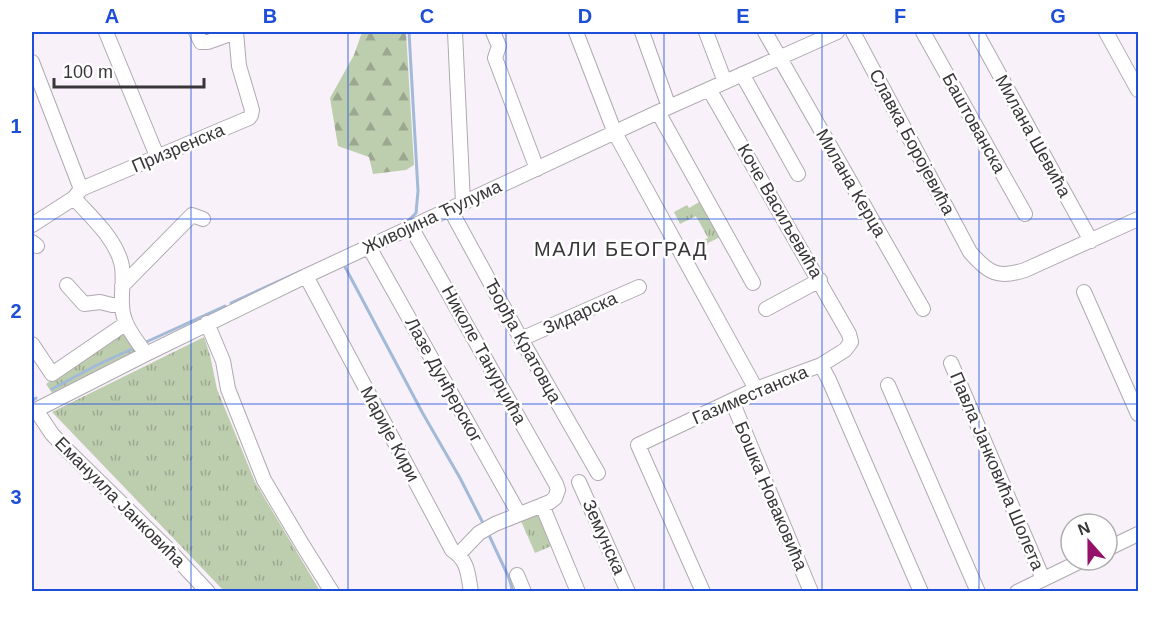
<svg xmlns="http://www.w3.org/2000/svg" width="1170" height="623" font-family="Arial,sans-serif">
	<defs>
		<pattern id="grass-tufts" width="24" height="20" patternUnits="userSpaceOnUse" patternTransform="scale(1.5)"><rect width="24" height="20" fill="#bdceae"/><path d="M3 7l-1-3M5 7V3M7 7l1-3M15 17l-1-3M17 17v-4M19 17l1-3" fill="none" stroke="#9ba88f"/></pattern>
		<pattern id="forest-firs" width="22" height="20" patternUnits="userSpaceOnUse" patternTransform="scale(1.5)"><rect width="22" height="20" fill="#bdceae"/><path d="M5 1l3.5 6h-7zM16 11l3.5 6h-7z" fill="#9ba88f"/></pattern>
	</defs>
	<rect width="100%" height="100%" fill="#f8f1f9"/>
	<path fill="url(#grass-tufts)" d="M701,201l19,36 -14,7 -2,-4 4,-2 -12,-22 -16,8 -6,-12 13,-7 2,3z
		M123,333l3,1 13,17 -87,42 -6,-9 74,-50z
		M204,337l6,18 7,34 38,93 65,109h-96l-172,-179z
		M541,514l13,31 -19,8 -14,-32z"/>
	<path fill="url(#forest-firs)" d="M364,32h42l8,133 -8,5 -33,4 -4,-17 -31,-11 -8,-48 24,-43 7,-20z"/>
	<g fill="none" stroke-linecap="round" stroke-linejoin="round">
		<path stroke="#a2b9d7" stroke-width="3" d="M407,222l9,-9 2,-22 -9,-159
			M344,265l78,147 38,66 25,49
			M231,303l70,-32
			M144,343l81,-37
			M52,389l45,-24 35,-16
			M32,401l4,-3
			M488,533l21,45 4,14"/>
		<g stroke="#afa9b0" stroke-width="16">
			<path id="minor" d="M106,32l51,124
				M196,32l5,10h7l28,-10
				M455,32l8,171
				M493,32l6,14 -4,12 42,111
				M576,32l39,101 141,256
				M642,32l27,75
				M706,32l19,50
				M765,32l158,277
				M853,32l117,220c18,21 28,27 55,18l113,-51
				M923,32l102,182
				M976,32l115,209
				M1106,32l32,58
				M32,62l49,127
				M742,74l56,100
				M658,112l95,171
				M74,198c17,19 40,39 47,64 4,14 0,28 1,42 0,20 13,34 24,50
				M450,209l71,130 77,134
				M32,225l42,-27 7,-9 168,-71 2,-3 1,-5 -13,-44 -3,-34
				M411,227l145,257 2,6 -3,8 -5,4 -55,22 -16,9 -20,21
				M32,242l5,4
				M369,247l150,267
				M306,276l146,274c16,10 16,24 19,42
				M67,285l17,19 16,-2 12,3h9
				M122,286l70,-71 11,4
				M1084,292l54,122
				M766,309l54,-29
				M207,323l16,38 5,28 36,91 38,64 30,48
				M521,339l118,-52
				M32,344l20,30 73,-50
				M951,363l92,216
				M821,365l8,15 92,212
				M888,385l90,207
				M732,401l79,191
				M36,410l16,24 13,14 102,100 41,44
				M32,412l114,-58 160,-78 363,-169 168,-75
				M579,482l49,110
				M542,505l36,87
				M1107,549l31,-15
				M517,575l7,17
				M703,592l-65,-147 118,-56 65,-24 24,-15 6,-8 -2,-8 -140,-245
				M1017,592l66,-32"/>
		</g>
		<use href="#minor" stroke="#fff" stroke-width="14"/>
	</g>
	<path fill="none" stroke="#1d4ed8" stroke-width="1.5" stroke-opacity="0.55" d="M191,32v560M348,32v560M506,32v560M664,32v560M822,32v560M979,32v560M32,219h1106M32,404h1106"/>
	<g text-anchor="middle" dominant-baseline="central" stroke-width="5" stroke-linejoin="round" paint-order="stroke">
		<g font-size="18" fill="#393639" stroke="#fff">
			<text transform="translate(974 123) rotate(61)">Баштованска</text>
			<text transform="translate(1033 136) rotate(61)">Милана Шевића</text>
			<text transform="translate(912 142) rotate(62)">Славка Боројевића</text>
			<text transform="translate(178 148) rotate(-23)">Призренска</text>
			<text transform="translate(851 183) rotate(60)">Милана Керца</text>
			<text transform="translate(780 211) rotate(60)">Коче Васиљевића</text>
			<text transform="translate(432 217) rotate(-25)">Живојина Ћулума</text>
			<text transform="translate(580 313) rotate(-24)">Зидарска</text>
			<text transform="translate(523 341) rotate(61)">Ђорђа Кратовца</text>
			<text transform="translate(484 355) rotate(61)">Николе Танурџића</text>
			<text transform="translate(444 380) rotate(61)">Лазе Дунђерског</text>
			<text transform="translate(750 395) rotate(-23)">Газиместанска</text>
			<text transform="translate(390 434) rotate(62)">Марије Кири</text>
			<text transform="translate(997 471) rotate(67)">Павла Јанковића Шолета</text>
			<text transform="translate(771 496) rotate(67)">Бошка Новаковића</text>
			<text transform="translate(120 502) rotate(45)">Емануила Јанковића</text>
			<text transform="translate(604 537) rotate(66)">Земунска</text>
		</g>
		<g font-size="20" letter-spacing="1.5" fill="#393639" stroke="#fff">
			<text x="621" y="249">МАЛИ БЕОГРАД</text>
		</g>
	</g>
	<rect width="1170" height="623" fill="none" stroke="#ffffff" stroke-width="66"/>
	<g transform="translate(1089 542) rotate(339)"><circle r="28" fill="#ffffff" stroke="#b0afb0" stroke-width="1.5"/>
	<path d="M0-4.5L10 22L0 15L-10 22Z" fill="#951169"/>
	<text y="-9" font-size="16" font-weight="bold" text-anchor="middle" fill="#393639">N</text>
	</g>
	<path d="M54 78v9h150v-9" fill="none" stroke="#393639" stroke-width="3"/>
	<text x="63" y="78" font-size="18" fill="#393639" stroke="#ffffff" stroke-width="4.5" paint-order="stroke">100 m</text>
	<rect x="33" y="33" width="1104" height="557" fill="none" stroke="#1d4ed8" stroke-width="2"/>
	<g font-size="20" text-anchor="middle" font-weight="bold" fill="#1d4ed8">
		<text x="112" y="23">A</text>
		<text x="270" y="23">B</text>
		<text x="427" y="23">C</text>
		<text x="585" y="23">D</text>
		<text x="743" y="23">E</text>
		<text x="900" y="23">F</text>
		<text x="1058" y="23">G</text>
		<text x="16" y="133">1</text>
		<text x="16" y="318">2</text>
		<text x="16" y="504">3</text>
	</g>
</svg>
